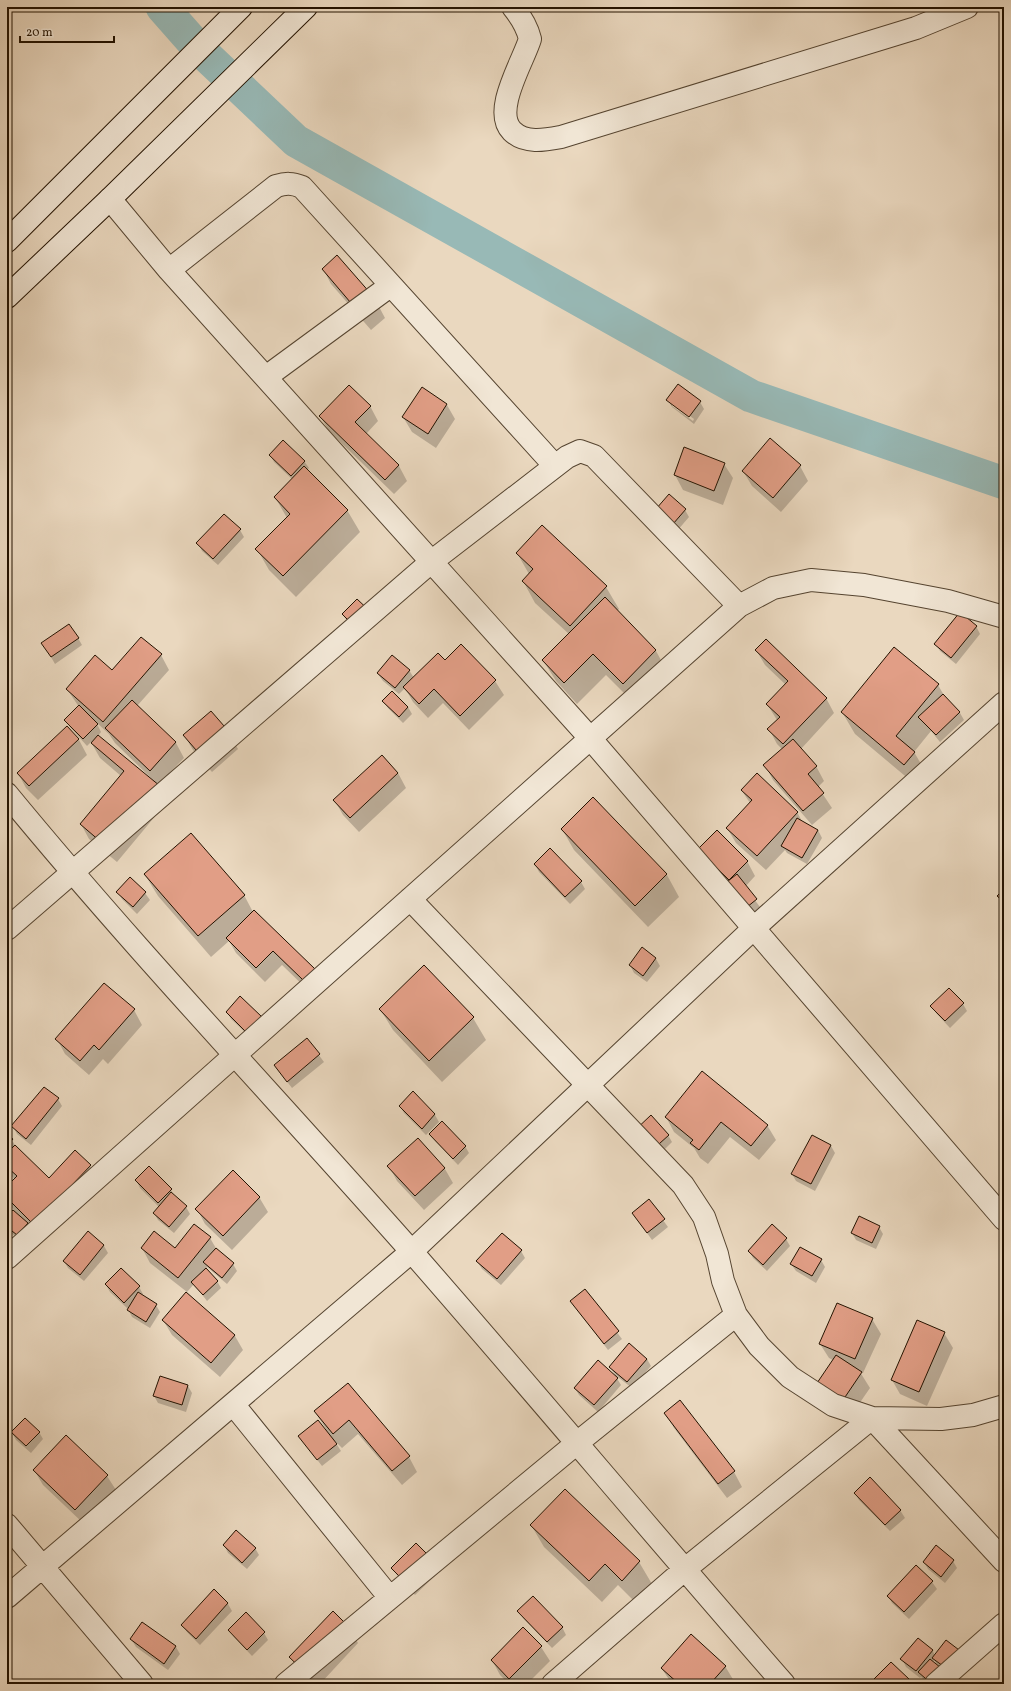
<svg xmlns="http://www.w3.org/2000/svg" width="1011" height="1691" font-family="Vollkorn,serif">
	<rect width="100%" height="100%" fill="#ead8bf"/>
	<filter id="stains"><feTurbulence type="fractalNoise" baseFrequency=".005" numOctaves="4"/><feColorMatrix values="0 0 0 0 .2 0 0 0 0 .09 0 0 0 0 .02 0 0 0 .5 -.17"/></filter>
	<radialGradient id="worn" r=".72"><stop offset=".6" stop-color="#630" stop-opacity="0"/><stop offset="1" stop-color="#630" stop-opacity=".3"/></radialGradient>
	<path fill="#0003" fill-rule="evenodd" d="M323,269l54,34 8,15 -14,12 -40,-46z
		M422,388l25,17 8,14 -19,29 -24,-16 -9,-15z
		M668,400l32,2 4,7 -10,15 -22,-17zM672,403l22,16 -1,2 -21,-15z
		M370,406l8,15 -12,13 33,32 8,15 -13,13 -65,-63 -9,-15z
		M270,455l34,6 5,7 -2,2 40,40 13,22 -64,65 -27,-27 -12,-21 30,-31 -12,-21 17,-18 -18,-17z
		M724,464l9,14 -10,27 -40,-15 -8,-15z
		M800,466l8,15 -27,31 -29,-26 -9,-15z
		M685,510l4,7 -12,14 -16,-15z
		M542,527l64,60 13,22 -2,2 39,40 12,22 -32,32 -30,-30 -29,29 -21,-23 -13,-21 26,-26 -34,-31 -12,-22 6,-7 -12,-21z
		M240,530l4,7 -26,28 -16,-14 -4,-8z
		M343,615l34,8 -14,14 -15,-15z
		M976,626l4,8 -24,30 -16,-13 -4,-7z
		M78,638l4,7 -27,19 -8,-14z
		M461,646l34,35 9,14 -35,35 -26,-27 -15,15 -15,-16 -8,-14 -6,6 -16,-13 -5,-7 31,-4 5,8 31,-17z
		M894,648l44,37 7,12 15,16 4,7 -24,22 -9,-11 -17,21 13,22 -10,12 -62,-52 -13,-22z
		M756,650l70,48 8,15 -33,36 15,17 8,15 -6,6 14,21 -20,17 -39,-45 -8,-15 17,-16 -5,-5 -8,-15 8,-9 -10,-16 19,-19 -21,-20z
		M161,655l8,15 -32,36 39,37 8,15 -27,28 10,16 -50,60 -28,-23 -8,-15 40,-48 -21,-18 -9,-16 -4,4 -17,-19 -5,-7 14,-13 -12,-18 45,-18zM96,722l13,12 6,9 42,41 -1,1 -58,-49 3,-4z
		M383,701l25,6 4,7 -9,9 -15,-15z
		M67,727l12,13 8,15 -49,45 -12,-12 -8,-15z
		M184,735h46l8,14 -26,23 -19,-22z
		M382,756l16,17 8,15 -47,44 -16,-17 -8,-14z
		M742,791l55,21 6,11 15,7 4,8 -15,26 -20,-11 -2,-3 -19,20 -30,-27 -9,-15 23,-25z
		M593,799l74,76 12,22 -31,30 -74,-77 -12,-21z
		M747,861l8,15 -10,11 15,20 -18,14 -34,-57z
		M535,864l46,18 4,7 -15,15 -31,-32z
		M145,875l99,20 9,17 61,57 -2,25 -30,-29 -17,17 -29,-29 -7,-12 -18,16 -53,-61z
		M130,878l15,15 5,7 -13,14 -15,-15 -4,-7z
		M642,948l14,11 4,7 -13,16 -13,-9 -4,-8z
		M240,998l12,41 -21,-20 -4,-7z
		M963,1004l4,7 -17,17 -14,-15 -4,-7z
		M380,1009l93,9 13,22 -44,42 -49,-52z
		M134,1010l8,15 -34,39 -5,-5 -14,16 -24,-21 -8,-15z
		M307,1039l17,23 -32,26 -17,-22z
		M413,1093l22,22 4,7 -13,13 -22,-22 -4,-7z
		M58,1099l4,7 -31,39 -14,-11 -4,-8z
		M666,1117l101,8 9,15 -17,20 -29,-23 -22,27 -8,-6 -6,-10 -20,-16z
		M633,1133l35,2 4,7 -17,17z
		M430,1134l35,12 4,7 -11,12 -23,-24z
		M7,1136l5,4 4,7 33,32 41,-13 8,15 -55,58 -15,-15 3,7 -10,11 -14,-13v-11l7,-8 -7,-9v-13l8,-8 -8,-10z
		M812,1136l19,10 4,7 -20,38 -19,-10 -4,-7z
		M417,1139l28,30 8,14 -29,27 -27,-29 -8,-15z
		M136,1180l35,10 4,7 11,10 4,7 -16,19 -16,-13 -4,-7 5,-6 -19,-19z
		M259,1197l9,15 -36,38 -27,-26 -8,-15z
		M649,1201l19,26 -16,13 -19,-27z
		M879,1227l4,7 -7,15 -20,-9 -4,-7z
		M88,1233l16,13 4,7 -24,28 -16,-13 -4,-7z
		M210,1238l7,12 16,14 4,7 -10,13 -20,-17 -1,2 11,12 4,7 -14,13 -13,-17 -7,8 -37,-29 -8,-15 33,1z
		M786,1239l4,7 -23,25 -14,-13 -4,-7z
		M521,1251l4,7 -24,27 -19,-16 -5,-8z
		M821,1260l4,7 -9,16 -20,-12 -5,-7z
		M106,1285l33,2 4,7 -1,1 14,10 4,7 -10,16 -18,-11 -4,-8 -18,-17z
		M585,1290l37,49 -14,11 -37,-49z
		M187,1293l48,43 8,14 -23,27 -48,-42 -9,-15z
		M872,1319l9,15 -18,39 -3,-1 10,16 -20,29 -17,-57 -4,-2 -9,-14z
		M944,1333l9,15 -26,58 -27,-12 -8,-14z
		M647,1359l4,7 -19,22 -17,-13 6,10 -23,27 -19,-17 -4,-7 41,-12 -6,-9z
		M348,1384l61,73 8,15 -15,13 -44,-51 -16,14 -8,-8 7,11 -19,15 -23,-30 27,-7 -11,-17z
		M188,1386l4,7 -6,19 -28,-9 -4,-7z
		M665,1413l69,59 8,15 -15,11 -53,-70z
		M39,1432l4,7 -12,14 -15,-13 -4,-7z
		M34,1470l73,6 9,14 -32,34 -41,-39z
		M565,1491l74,71 13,22 -17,18 -17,-17 -16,17 -58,-55 -13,-22z
		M855,1493l45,17 5,8 -15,13 -31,-31z
		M224,1545l31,3 4,7 -12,14 -19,-16z
		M953,1561l4,7 -12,15 -17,-14 -4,-7z
		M916,1566l16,16 5,7 -28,30 -17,-16 -4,-7z
		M392,1568l48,3 -25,24 -18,-20z
		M214,1591l14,13 4,7 -32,34 -13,-13 -5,-7z
		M519,1611l43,16 4,8 -14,13 -29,-30z
		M143,1624l33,23 4,7 -12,16 -32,-23 -5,-8z
		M349,1628l9,15 -38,41h-8l-13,-13 -8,-14z
		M229,1630l35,3 4,7 -16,16 -18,-19z
		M541,1647l9,14 -23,23h-18l-9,-9 -8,-15z
		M932,1650l3,5 27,-1 -34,30 -7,-7 -1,1 -14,-11 -4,-8zM934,1660l4,7 -5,-5z
		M725,1666l9,15 -3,3h-59l-10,-15z
		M908,1679l2,5h-39z"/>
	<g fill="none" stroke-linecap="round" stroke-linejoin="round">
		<path stroke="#98b9b6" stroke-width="33" d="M162,7l37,42 97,92 455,255 253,87"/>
	</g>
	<path fill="#e19e86" stroke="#231200" d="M337,255l41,47 -16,14 -40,-47z
		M678,384l23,17 -12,16 -23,-17z
		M349,385l22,21 -16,16 44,43 -14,15 -66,-64z
		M422,387l25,17 -19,30 -26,-17z
		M770,438l31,27 -28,33 -31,-27z
		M283,440l22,21 -14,15 -22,-21z
		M684,447l41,16 -11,28 -40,-16z
		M304,466l44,44 -65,66 -28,-27 35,-35 -16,-17z
		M669,494l17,15 -13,15 -17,-15z
		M224,514l17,15 -28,30 -17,-16z
		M542,525l65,61 -37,40 -48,-45 11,-12 -17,-16z
		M605,597l51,53 -33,34 -30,-30 -29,29 -22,-23z
		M357,599l17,16 -15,16 -17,-17z
		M960,612l17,14 -26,32 -17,-14z
		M69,624l10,14 -28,19 -10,-14z
		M141,637l21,17 -59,68 -37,-33 29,-34 17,15z
		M766,639l61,59 -44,46 -16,-15 13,-12 -14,-13 22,-23 -33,-31z
		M461,644l35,36 -36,36 -26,-27 -15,15 -16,-17 35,-34 7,7z
		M894,647l45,37 -43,52 19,16 -11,13 -63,-53z
		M392,655l18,15 -15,18 -18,-15z
		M392,691l16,16 -9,10 -17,-16z
		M943,694l17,18 -24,23 -18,-18z
		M132,700l44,42 -26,29 -45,-43z
		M79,705l19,19 -15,15 -19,-19z
		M211,711l20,23 -28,24 -20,-23z
		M67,726l12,13 -50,47 -12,-13z
		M98,735l62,51 -52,62 -28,-24 44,-53 -33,-28z
		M793,739l24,27 -9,8 16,19 -21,18 -40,-46z
		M382,755l16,18 -48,45 -17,-18z
		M757,773l41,39 -41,44 -31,-28 26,-28 -11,-10z
		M593,797l74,77 -32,32 -74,-77z
		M797,818l21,12 -16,28 -21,-12z
		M717,830l31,31 -19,19 -31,-31z
		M191,833l54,62 -47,41 -54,-62z
		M550,848l32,33 -17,16 -31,-33z
		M737,874l20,25 -20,16 -19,-26z
		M130,877l16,15 -13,15 -17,-15z
		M1004,889v13l-7,-6z
		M254,910l61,59 -12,11 -30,-29 -17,17 -30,-30z
		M642,947l14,11 -13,18 -14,-11z
		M424,965l50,52 -45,44 -50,-52z
		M104,983l31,26 -36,41 -5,-5 -14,16 -25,-22z
		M949,988l15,15 -19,18 -15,-15z
		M240,996l22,21 -15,16 -21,-21z
		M307,1038l13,16 -33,28 -13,-17z
		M702,1071l66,54 -17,21 -30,-24 -22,28 -9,-7 3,-3 -28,-23z
		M44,1087l15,11 -33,41 -15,-13z
		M413,1091l22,23 -13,15 -23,-23z
		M651,1115l18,20 -19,17 -18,-19z
		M442,1121l24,25 -13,13 -24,-25z
		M7,1135l6,4 -6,7z
		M812,1135l19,10 -20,39 -20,-10z
		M418,1138l27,30 -30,28 -28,-30z
		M15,1145l34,33 26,-28 16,15 -57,60 -27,-27v-12l10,-10 -10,-9v-14z
		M149,1166l23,23 -14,14 -23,-23z
		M233,1170l27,27 -37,39 -28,-27z
		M171,1192l16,14 -18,21 -16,-14z
		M649,1199l16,20 -18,14 -15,-20z
		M13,1210l15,13 -11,12 -10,-8v-11z
		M859,1216l21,10 -8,17 -21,-10z
		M194,1224l17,13 -33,41 -37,-30 13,-17 21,17z
		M772,1224l15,14 -24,27 -15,-14z
		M88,1231l16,14 -24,30 -17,-14z
		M502,1233l20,17 -25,29 -21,-18z
		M800,1247l22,12 -10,17 -22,-12z
		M216,1248l18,15 -12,15 -19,-16z
		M121,1268l19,18 -16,17 -19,-19z
		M206,1268l12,13 -15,14 -12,-13z
		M585,1289l34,42 -15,13 -34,-43z
		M138,1292l19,12 -11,18 -19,-12z
		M186,1292l49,43 -24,28 -49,-43z
		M837,1303l36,15 -18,41 -36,-15z
		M917,1320l28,12 -26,60 -28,-12z
		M629,1343l18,16 -20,23 -18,-15z
		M836,1355l26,17 -21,31 -26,-17z
		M598,1360l20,18 -24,27 -20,-17z
		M160,1376l28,9 -6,20 -29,-9z
		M348,1383l62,73 -18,15 -43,-51 -16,14 -19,-23z
		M680,1400l55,71 -17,13 -54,-71z
		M25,1418l15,14 -14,14 -15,-14z
		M318,1420l19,24 -20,16 -19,-24z
		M66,1435l42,40 -33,35 -42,-40z
		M870,1477l31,33 -16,15 -31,-32z
		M565,1489l75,72 -18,20 -17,-17 -16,17 -59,-56z
		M236,1530l20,18 -14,15 -19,-18z
		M416,1543l20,20 -25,25 -20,-20z
		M936,1545l18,15 -13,17 -18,-15z
		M916,1565l17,16 -29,31 -17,-16z
		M214,1589l14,14 -32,36 -15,-14z
		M533,1596l30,31 -16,15 -30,-31z
		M333,1611l17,17 -43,46 -18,-17z
		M246,1612l19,20 -18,18 -19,-20z
		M142,1622l34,24 -12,18 -34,-25z
		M523,1627l19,19 -33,33 -18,-19z
		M691,1634l35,32 -16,18h-31l-18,-16z
		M918,1638l15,12 -17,21 -16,-12z
		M946,1640l17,13 -13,18 -18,-13z
		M930,1659l16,13 -14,12 -14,-12z
		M891,1662l18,17 -6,5h-34z"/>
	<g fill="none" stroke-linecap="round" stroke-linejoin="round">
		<g stroke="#554430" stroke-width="24">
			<path id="street" d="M513,7c8,10 14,19 17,32 -7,23 -38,72 -18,92 13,13 33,9 49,6l355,-109 51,-21
				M110,199l59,71 421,468 414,481
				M169,270l107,-84c10,-3 16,-3 26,1l253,279
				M266,377l124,-91
				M7,794c130,158 270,305 405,458 125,143 247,289 372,432
				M410,899l273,286 21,32 13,37 6,27 13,34 23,31 31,31 43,28 39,13 69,1 32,-4 31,-9
				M7,929l424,-367 136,-105 13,-6 14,5 145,150
				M7,1258l732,-652 34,-18 38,-8 53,5 84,16 56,16
				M233,1404l157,194
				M872,1418l132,143
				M7,1525l135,159
				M7,1597l404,-345 343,-324 250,-225
				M286,1684l291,-241 159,-128
				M553,1684l131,-114 188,-152
				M936,1684l68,-60"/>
		</g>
		<g stroke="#231200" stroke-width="24">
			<path id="secondary" d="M7,241l234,-234
				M7,297l103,-98 196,-192"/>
		</g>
		<use href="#street" stroke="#f1e6d5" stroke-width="22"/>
		<use href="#secondary" stroke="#f1e6d5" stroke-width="22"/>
	</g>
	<rect width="1011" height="1691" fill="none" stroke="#ead8bf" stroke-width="24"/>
	<rect x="8" y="8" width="995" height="1675" fill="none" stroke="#231200" stroke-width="2"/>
	<rect x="12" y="12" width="987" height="1667" fill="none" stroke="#231200"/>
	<path d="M20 36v6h94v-6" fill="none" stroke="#231200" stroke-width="2"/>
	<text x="26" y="36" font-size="12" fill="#231200" stroke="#f1e6d5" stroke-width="3" paint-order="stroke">20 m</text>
	<rect width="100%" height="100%" filter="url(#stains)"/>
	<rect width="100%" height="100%" fill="url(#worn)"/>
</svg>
